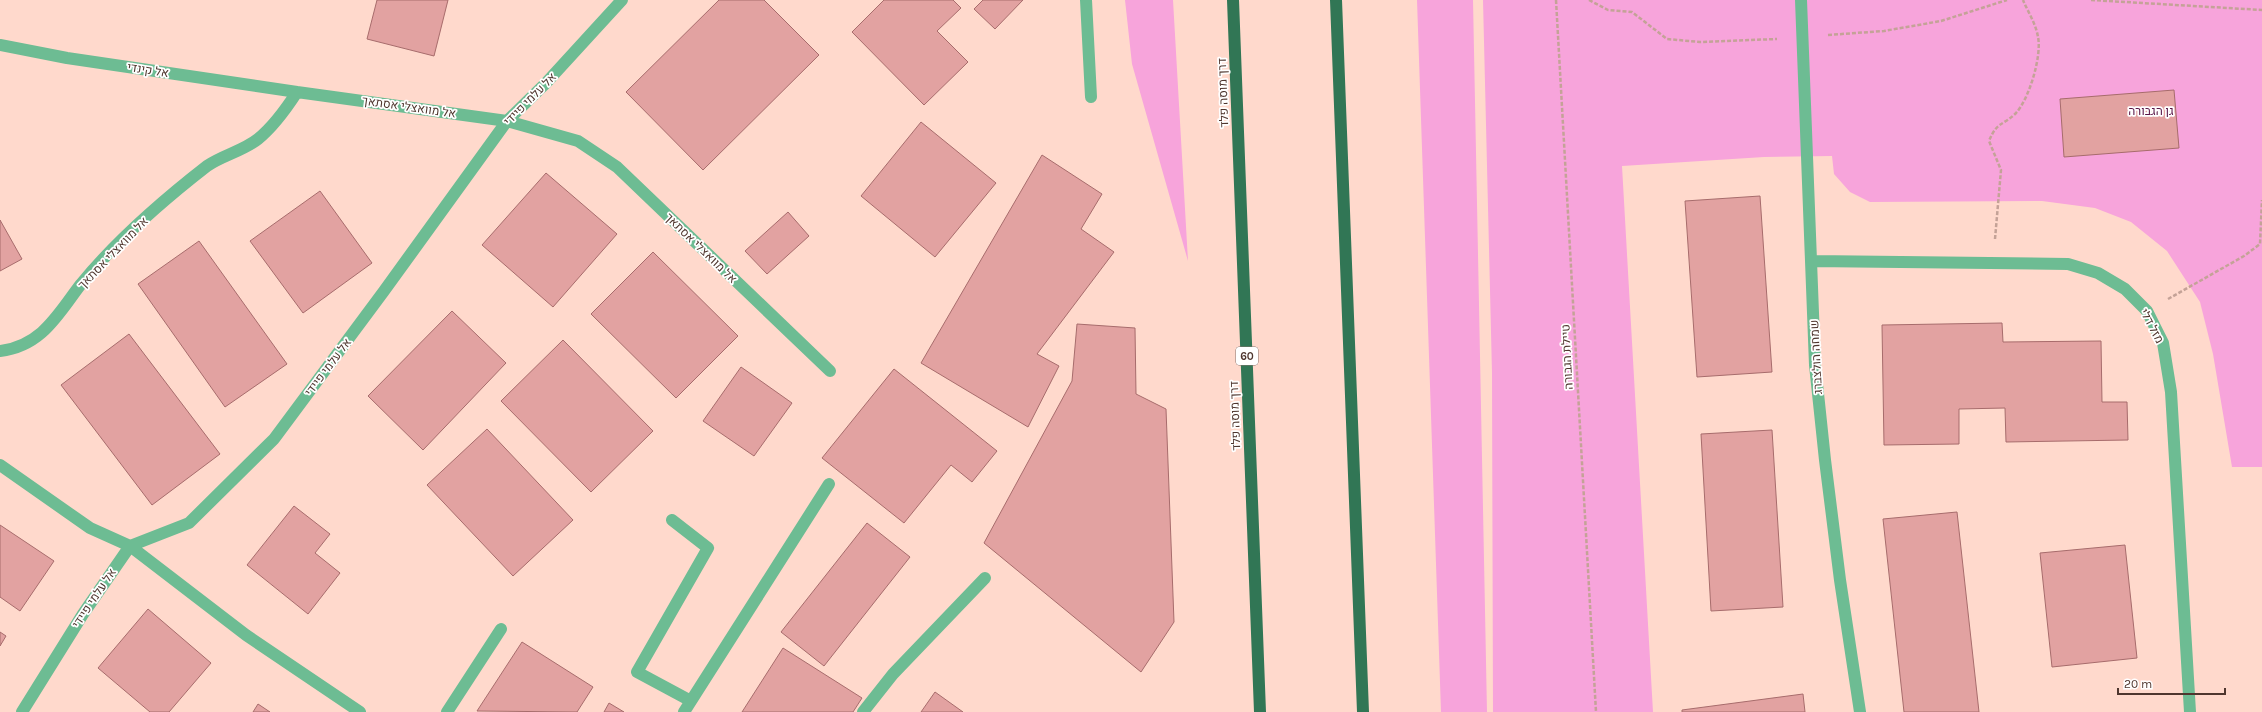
<svg xmlns="http://www.w3.org/2000/svg" width="2262" height="712" font-family="Karla,Heebo,sans-serif">
	<rect width="100%" height="100%" fill="#ffd9cc"/>
	<path fill="#f7a4db" d="M1125,0h48l15,261 -56,-197z
		M1417,0h56l14,712h-46z
		M1483,0h779v467h-30l-19,-113 -13,-52 -33,-51 -36,-29 -36,-14 -53,-7 -172,1 -20,-10 -16,-18 -2,-18 -68,1 -142,9 31,546h-160l-1,-339z"/>
	<path fill="#e2a2a1" stroke="#a76c6c" d="M377,0h71l-14,56 -67,-17z
		M719,0h45l55,55 -116,115 -77,-78z
		M884,0h69l8,8 -24,23 31,31 -44,43 -72,-73z
		M983,0h40l-28,29 -21,-20z
		M2174,90l5,58 -115,9 -4,-58z
		M921,122l75,61 -61,74 -74,-61z
		M1042,155l60,39 -21,35 33,23 -77,102 22,12 -31,61 -107,-64z
		M546,173l71,61 -64,73 -71,-62z
		M320,191l52,72 -69,50 -53,-72z
		M1760,196l12,176 -75,5 -12,-176z
		M788,212l21,24 -42,38 -22,-23z
		M0,220l22,39 -22,12z
		M199,241l88,123 -62,43 -87,-123z
		M653,252l85,84 -62,62 -85,-84z
		M452,311l54,52 -83,87 -55,-54z
		M2002,323l1,19 98,-1 1,61h25l1,38 -122,2 -1,-34 -46,1v35l-75,1 -2,-120z
		M1077,324l58,4 1,66 30,15 8,213 -33,50 -157,-129 88,-162z
		M129,334l91,120 -68,51 -91,-120z
		M563,340l90,91 -62,61 -90,-91z
		M741,367l51,36 -38,53 -51,-35z
		M894,369l103,82 -25,31 -21,-17 -47,58 -82,-65z
		M487,429l86,91 -60,56 -86,-91z
		M1772,430l11,177 -72,4 -10,-177z
		M294,506l36,28 -15,19 25,20 -32,41 -61,-49z
		M1957,512l22,200h-75l-21,-193z
		M867,523l43,34 -86,109 -43,-34z
		M0,525l54,36 -34,50 -20,-14z
		M2125,545l12,113 -85,9 -12,-114z
		M148,609l63,54 -42,49h-19l-52,-44z
		M0,632l6,4 -6,10z
		M522,642l71,45 -16,25 -100,-1z
		M783,648l79,50 -9,14h-111z
		M935,692l28,20h-42z
		M1803,694l2,18h-123v-2z
		M609,703l15,9h-20z
		M258,704l12,8h-17z"/>
	<g fill="none" stroke-linecap="round" stroke-linejoin="round">
		<path stroke="#c4a297" stroke-width="2.5" stroke-dasharray="4 2" stroke-linecap="butt" d="M1556,0l40,712
			M1589,0l19,10 24,2 35,27 33,3 77,-3
			M2091,0l171,10
			M1828,35l56,-4 57,-10 66,-21
			M1995,239l6,-69 -12,-29c8,-20 14,-15 27,-28 13,-14 26,-57 22,-76 -2,-13 -10,-25 -15,-37
			M2168,299l76,-43 16,-12 2,-44"/>
		<path stroke="#6dbc93" stroke-width="12" d="M1086,0l5,97
			M1801,0l14,365 10,95 15,120 20,132
			M0,45l67,13 230,34
			M1812,261l256,3 30,9 27,16 22,22 16,32 8,49 19,320
			M0,351c42,-5 58,-37 81,-67 36,-44 81,-83 126,-118 16,-11 36,-15 51,-27 16,-13 28,-30 39,-47l210,29 71,20 39,26 213,204
			M0,465l90,63 40,18 116,89 114,77
			M672,520l36,28 -71,124 54,29
			M22,712l61,-98 47,-68 59,-23 85,-84 110,-148 123,-170 39,-38 76,-83
			M447,712l54,-83
			M684,712l145,-228
			M863,712l30,-38 92,-96"/>
		<path stroke="#317655" stroke-width="12" d="M1233,0l27,712
			M1336,0l27,712"/>
	</g>
	<g text-anchor="middle" dominant-baseline="central" stroke-width="3.5" stroke-linejoin="round" paint-order="stroke">
		<rect fill="#fff" stroke="#84726d" stroke-width="1" x="1236" y="347" width="22" height="18" rx="3"/>
		<g font-size="11" font-weight="bold" fill="#4f362e">
			<text x="1247" y="356">60</text>
		</g>
		<g font-size="12" fill="#4f362e" stroke="#fff">
			<text transform="translate(148 70) rotate(9)">אל קינדי</text>
			<text transform="translate(1223 93) rotate(-92)">דרך מוסה פלד</text>
			<text transform="translate(530 99) rotate(-45)">אל עלמי פיידי</text>
			<text transform="translate(409 107) rotate(8)">אל מוואצלי אסתאך</text>
			<text transform="translate(701 248) rotate(44)">אל מוואצלי אסתאך</text>
			<text transform="translate(113 253) rotate(-46)">אל מוואצלי אסתאך</text>
			<text transform="translate(2152 326) rotate(62)">מזל דלי</text>
			<text transform="translate(1567 357) rotate(-93)">טיילת הגבורה</text>
			<text transform="translate(1816 357) rotate(-93)">שמחה הולצברג</text>
			<text transform="translate(328 367) rotate(-53)">אל עלמי פיידי</text>
			<text transform="translate(1235 416) rotate(-92)">דרך מוסה פלד</text>
			<text transform="translate(94 598) rotate(-56)">אל עלמי פיידי</text>
		</g>
		<g font-size="12" fill="#581547" stroke="#fff">
			<text x="2151" y="111">גן הגבורה</text>
		</g>
	</g>
	<path d="M2118 688v6h107v-6" fill="none" stroke="#4f362e" stroke-width="2"/>
	<text x="2124" y="688" font-size="12" fill="#4f362e" stroke="#ffffff" stroke-width="3" paint-order="stroke">20 m</text>
</svg>
